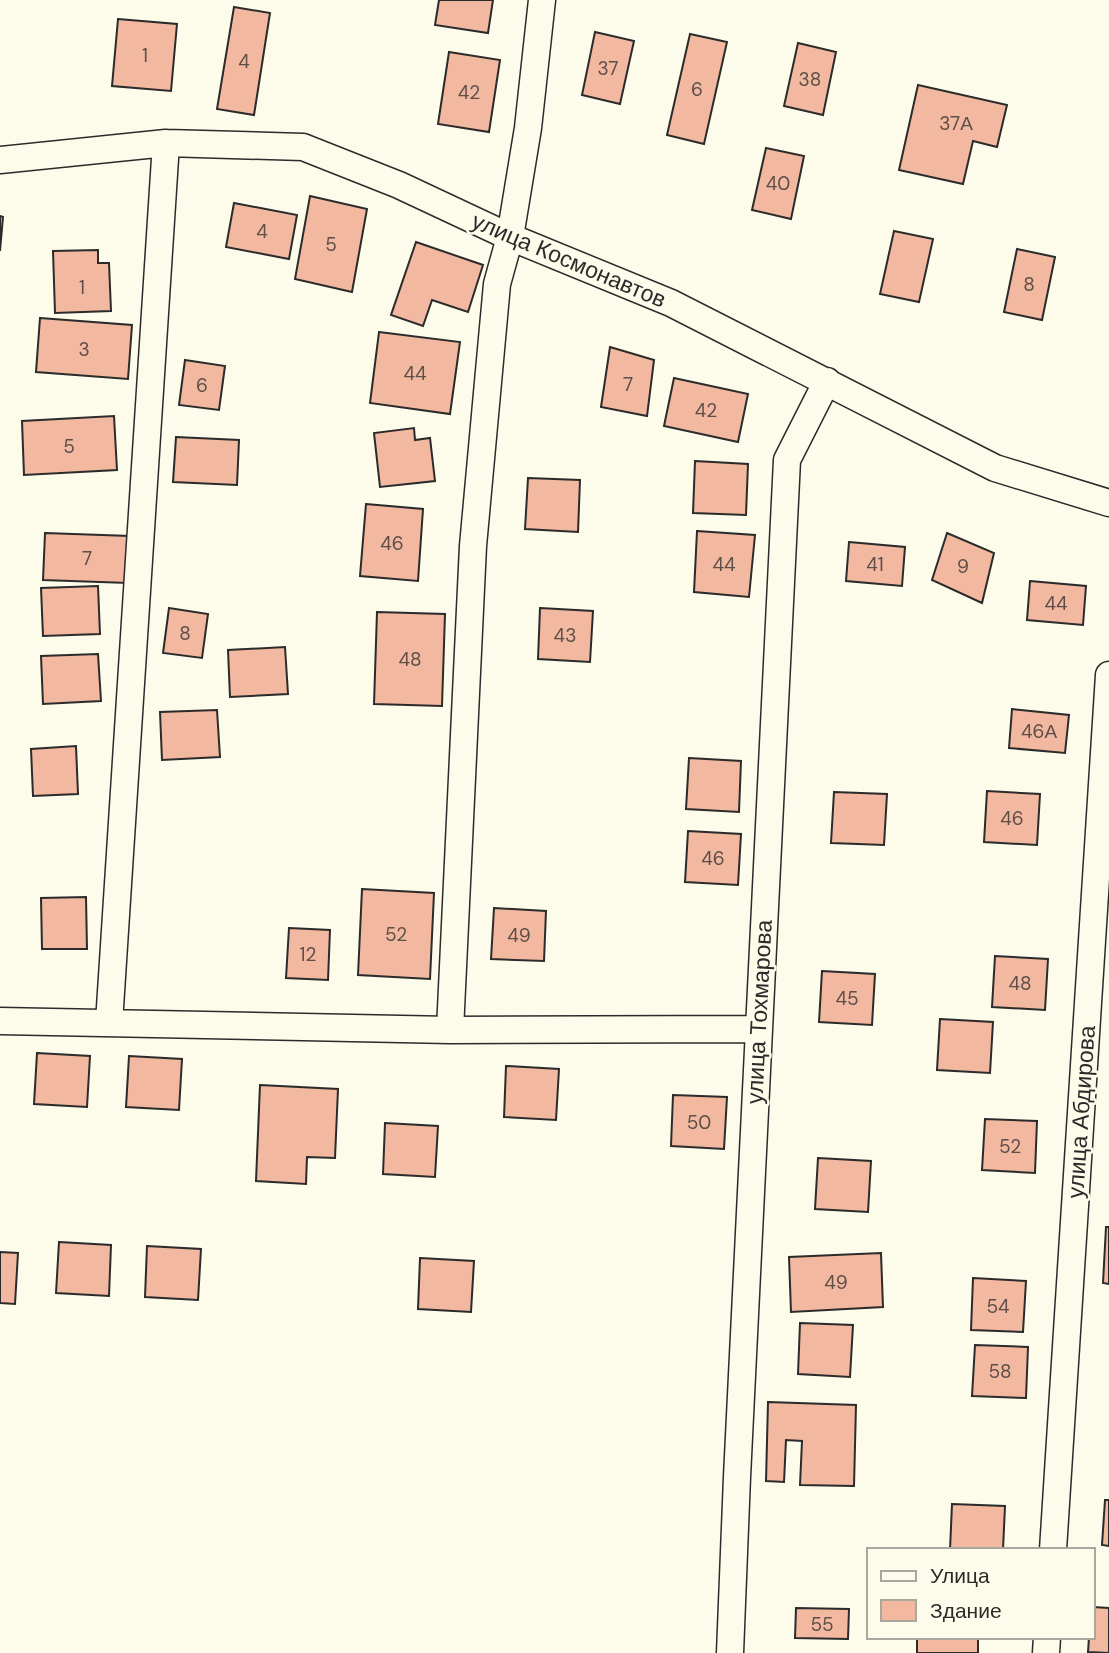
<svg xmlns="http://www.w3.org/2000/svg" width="1109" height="1653" font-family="'DM Sans',sans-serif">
	<rect width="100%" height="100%" fill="#fdfbea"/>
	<path fill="#f2b8a0" stroke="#2b2b2b" stroke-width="2" d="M439,0h54l-5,33 -53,-8z
		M234,7l36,6 -16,102 -37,-6z
		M118,19l59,5 -6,67 -59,-5z
		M595,32l39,9 -14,63 -38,-9z
		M690,34l37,8 -23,102 -37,-9z
		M798,43l38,9 -13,63 -39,-9z
		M449,52l51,8 -11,72 -51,-8z
		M918,85l89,20 -10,42 -24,-6 -10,43 -64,-14z
		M766,148l38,8 -13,63 -39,-9z
		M310,196l57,13 -15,83 -57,-13z
		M234,203l63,12 -8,44 -63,-12z
		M0,216l3,1 -3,34z
		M894,231l39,8 -14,63 -39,-8z
		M416,242l67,23 -15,47 -36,-12 -9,26 -32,-11z
		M1017,249l38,8 -13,63 -38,-8z
		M98,250v13h11l2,48 -56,2 -2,-62z
		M40,318l92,7 -4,54 -92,-7z
		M379,332l81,10 -10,72 -80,-11z
		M610,347l44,13 -7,56 -46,-9z
		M185,360l40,6 -6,44 -40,-5z
		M674,378l74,16 -10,48 -74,-16z
		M114,416l3,54 -93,5 -2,-54z
		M414,428l1,12 15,-2 5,43 -55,6 -6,-54z
		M176,437l63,3 -2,45 -64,-3z
		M695,461l53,3 -2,51 -53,-2z
		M528,478l52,2 -2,52 -53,-3z
		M366,504l57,5 -5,72 -58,-5z
		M697,531l58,4 -6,62 -55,-5z
		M45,533l85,3 -2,47 -85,-3z
		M947,533l47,20 -12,50 -50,-23z
		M849,542l56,5 -3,39 -56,-5z
		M1030,581l56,5 -3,39 -56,-5z
		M98,586l2,48 -57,2 -2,-48z
		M169,608l39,6 -6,44 -39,-5z
		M540,608l53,3 -3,51 -52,-3z
		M377,612l68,2 -3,92 -68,-2z
		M285,647l3,47 -58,3 -2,-47z
		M98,654l3,47 -58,3 -2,-48z
		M1012,709l57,6 -4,38 -56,-5z
		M217,710l3,47 -58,3 -2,-48z
		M76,746l2,48 -45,2 -2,-47z
		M689,758l52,3 -2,51 -53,-3z
		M987,791l53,3 -3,51 -53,-3z
		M834,792l53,2 -3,51 -53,-2z
		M688,831l53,3 -3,51 -53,-3z
		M362,889l72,4 -4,86 -72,-4z
		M86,897l1,52h-45l-1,-51z
		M494,908l52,3 -2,50 -53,-2z
		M289,928l41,2 -2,50 -42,-2z
		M995,956l53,3 -3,51 -53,-3z
		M822,971l53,3 -3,51 -53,-3z
		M940,1019l53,3 -3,51 -53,-3z
		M37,1053l53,3 -3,51 -53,-3z
		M129,1056l53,3 -3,51 -53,-3z
		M506,1066l53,3 -3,51 -52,-3z
		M260,1085l78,4 -3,69 -28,-1 -1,27 -50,-3z
		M673,1095l54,2 -3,52 -53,-3z
		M985,1119l52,2 -2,52 -53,-3z
		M385,1123l53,3 -3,51 -52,-3z
		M818,1158l53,3 -3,51 -53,-3z
		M1106,1227h3v57l-6,-1z
		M59,1242l52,3 -2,51 -53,-3z
		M147,1246l54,3 -3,51 -53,-3z
		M0,1252l18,1 -3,51 -15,-1z
		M881,1253l2,54 -92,5 -2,-55z
		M420,1258l54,3 -3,51 -53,-3z
		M973,1278l53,3 -3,51 -52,-2z
		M800,1323l53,2 -3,52 -52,-3z
		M975,1345l53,2 -2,51 -54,-2z
		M768,1402l88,3 -2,81 -54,-1 2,-44 -16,-1 -2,42 -18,-1z
		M1105,1500h4v46l-7,-1z
		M952,1504l53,2 -2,44h-53z
		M1093,1607l16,1v45l-21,-1 1,-15h4z
		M796,1608l53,1 -1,30 -53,-1z
		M917,1637h61v16h-61z"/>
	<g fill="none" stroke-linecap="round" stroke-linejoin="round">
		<g stroke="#2b2b2b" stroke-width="29">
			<path id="minor" d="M0,160l166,-17 137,4 96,38 111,52 161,66 324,165 114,35
				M0,1021l450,9 308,-1
				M109,1023l57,-880
				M450,1030l23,-484 24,-262 13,-47 18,-109 14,-128
				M1053,1550l56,-875
				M730,1653l7,-176 50,-1017 40,-79
				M1046,1653l1,-16"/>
		</g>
		<use href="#minor" stroke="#fdfbea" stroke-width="26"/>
	</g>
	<g text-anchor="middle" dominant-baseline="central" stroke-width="5" stroke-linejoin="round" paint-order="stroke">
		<g font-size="19" fill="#5d4e48">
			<text x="145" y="55">1</text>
			<text x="244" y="61">4</text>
			<text x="608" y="68">37</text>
			<text x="810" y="79">38</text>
			<text x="697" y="89">6</text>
			<text x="469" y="92">42</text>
			<text x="956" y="123">37А</text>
			<text x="778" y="183">40</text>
			<text x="262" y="231">4</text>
			<text x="331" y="244">5</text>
			<text x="1029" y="284">8</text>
			<text x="82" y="287">1</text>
			<text x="84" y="349">3</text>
			<text x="415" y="373">44</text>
			<text x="628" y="384">7</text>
			<text x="202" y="385">6</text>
			<text x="706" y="410">42</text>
			<text x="69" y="446">5</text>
			<text x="392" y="543">46</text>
			<text x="87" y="558">7</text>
			<text x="724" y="564">44</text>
			<text x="875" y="564">41</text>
			<text x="963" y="566">9</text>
			<text x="1056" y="603">44</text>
			<text x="185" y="633">8</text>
			<text x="565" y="635">43</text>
			<text x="410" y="659">48</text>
			<text x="1039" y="731">46А</text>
			<text x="1012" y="818">46</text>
			<text x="713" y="858">46</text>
			<text x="396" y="934">52</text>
			<text x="519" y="935">49</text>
			<text x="308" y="954">12</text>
			<text x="1020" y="983">48</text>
			<text x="847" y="998">45</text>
			<text x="699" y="1122">50</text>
			<text x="1010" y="1146">52</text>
			<text x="836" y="1282">49</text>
			<text x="998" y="1306">54</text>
			<text x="1000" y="1371">58</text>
			<text x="822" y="1624">55</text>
		</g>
		<g font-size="23" fill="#2b2b2b" stroke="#fdfbea">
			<text transform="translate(569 260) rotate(23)">улица Космонавтов</text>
			<text transform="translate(759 1012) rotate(-87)">улица Тохмарова</text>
			<text transform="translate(1081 1112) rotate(-86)">улица Абдирова</text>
		</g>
	</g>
	<rect x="867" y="1548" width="228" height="91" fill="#fdfbea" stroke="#a9a89e" stroke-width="2"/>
	<rect x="881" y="1571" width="35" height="10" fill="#fdfbea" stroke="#a9a89e" stroke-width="2"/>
	<text x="930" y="1583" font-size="21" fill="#2b2b2b">Улица</text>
	<rect x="881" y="1600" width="35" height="21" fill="#f2b8a0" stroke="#a9a89e" stroke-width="2"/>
	<text x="930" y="1618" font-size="21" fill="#2b2b2b">Здание</text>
</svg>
